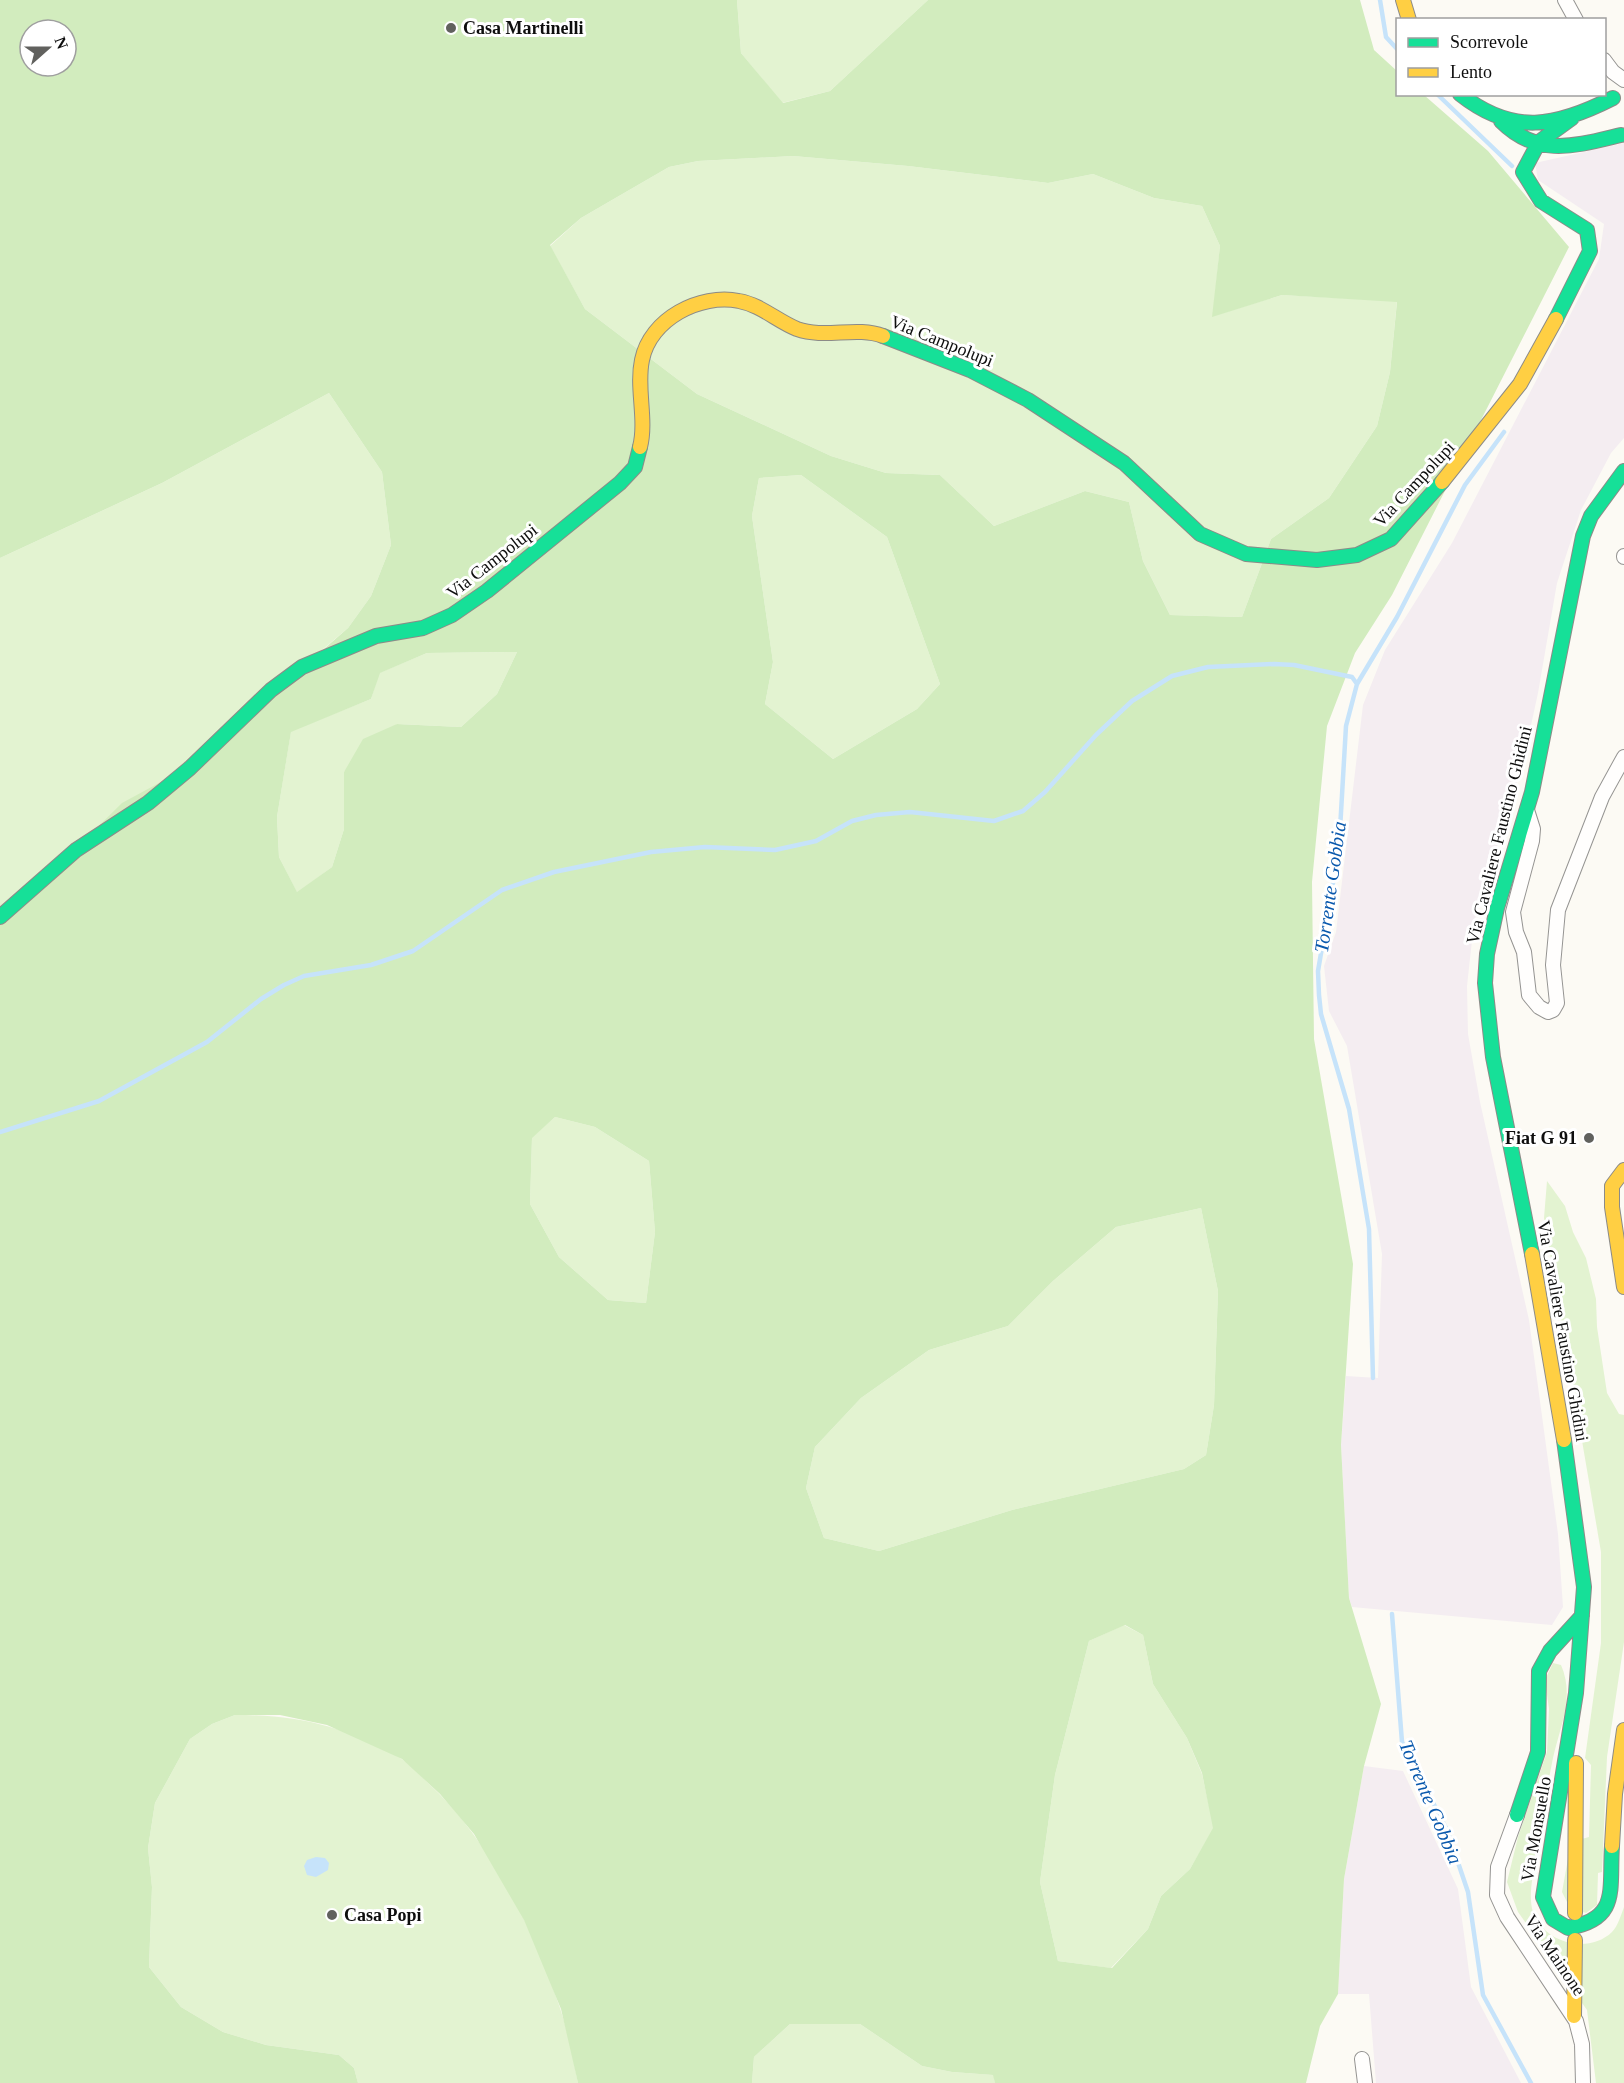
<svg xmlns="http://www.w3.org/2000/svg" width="1624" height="2083" font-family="Georgia,serif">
	<rect width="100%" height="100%" fill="#fcfaf4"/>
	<path fill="#f4edf1" d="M1624,143v295l-13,15 -30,57 -24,73 -19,110 -15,69 -49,160 -7,64 1,48 12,68 49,218 29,214 5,73 -11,18 -200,-18 -3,-9 -8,-153 5,-69 32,2 4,-124 -35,-208 -18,-35 -5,-45 12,-34 27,-227 22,-55 67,-107 147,-284 5,-35 -66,-44 -3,-17z
		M1364,1766l39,5 55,118 13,98 50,96h-145l-7,-89h-31l6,-115z"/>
	<path fill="#e3f3d1" d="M737,0h191l-98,91 -48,12 -41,-50z
		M793,156l115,10 140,17 45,-9 61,24 48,8 18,40 -7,70 69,-21 115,6 -7,71 -13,54 -48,72 -58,41 -29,78 -72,-2 -27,-54 -14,-59 -44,-11 -91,35 -54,-51 -54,-2 -55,-17 -134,-62 -112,-85 -35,-63 31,-28 88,-51 29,-6z
		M329,393l53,79 9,73 -20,51 -23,32 -330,278 -18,10v-358l162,-75z
		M801,475l86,62 53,147 -23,25 -84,50 -68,-55 8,-42 -21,-146 7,-38z
		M517,652l-20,42 -36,33 -64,-3 -53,48v57l-12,38 -35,26 -18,-36 -2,-40 14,-86 80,-32 8,-26 48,-20z
		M555,1117l40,10 54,34 6,71 -9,71 -38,-3 -49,-43 -29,-53 2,-67z
		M1547,1181l18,25 8,26 13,26 10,41 1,28 10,66 12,21 5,1v227l-17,115 -5,115 -4,1 -1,32 -11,8 -16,-5 -8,-16 9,-50 18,-5 2,-72 -6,-7 16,-115v-91l-57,-334z
		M1201,1208l17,83 -4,114 -8,50 -22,14 -172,41 -133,41 -55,-13 -18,-50 9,-41 46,-49 68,-48 79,-24 45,-45 63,-54z
		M1124,1625l19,10 10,49 34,54 15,36 12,54 -24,41 -29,27 -13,33 -37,39 -53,-7 -18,-79 15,-107 34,-134z
		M1553,1663l8,2c14,32 -1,61 -8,93 -7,35 -13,69 -18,104 -2,15 -7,34 -2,50 11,31 55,43 79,20 6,-6 9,-17 12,-25v176h-28l-9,-73 -69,-98 -11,-30 11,-45 29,-85 2,-43 -4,-29z
		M235,1715c64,0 109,11 165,43 10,6 19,16 27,24 62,56 107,148 133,226 8,24 13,50 18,75h-220l-4,-15 -15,-13 -73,-10 -43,-13 -42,-25 -32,-40 3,-80 -4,-39 7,-45 35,-64 22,-15z
		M790,2024h70l62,42 30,6 42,3 1,8h-243l2,-26z"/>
	<path fill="#d2ecbe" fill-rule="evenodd" d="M0,0h737l4,53 42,50 47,-12 98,-91h432l14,50 23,21 1,23 26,1 64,56 81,96 -177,348 -37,58 -28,73 -15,156 2,157 39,225 -12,181 8,153 32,106 -17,62 -20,113 -6,115 -18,32 -14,57h-311l-2,-8 -41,-3 -30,-6 -62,-42h-70l-36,33 -2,26h-174l-17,-74 -37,-89 -50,-86 -34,-40 -38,-35 -75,-34 -47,-10h-45l-23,9 -22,15 -35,64 -7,45 4,39 -3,80 32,40 42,25 43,13 73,10 15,13 4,15h-358v-1167l18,-10 104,-103 96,-52 69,-70 61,-53 23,-32 20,-51 -9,-73 -53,-79 -167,90 -162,75zM30,30h36v36h-36zM793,156l115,10 140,17 45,-9 61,24 48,8 18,40 -8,71 70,-22 115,7 -7,70 -13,54 -48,72 -58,41 -29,78 -72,-2 -27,-54 -14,-59 -44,-11 -91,35 -54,-51 -54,-2 -55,-17 -134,-62 -112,-85 -35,-64 31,-27 88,-51 29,-6zM801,475l86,62 53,147 -23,25 -84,50 -68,-55 8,-42 -21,-146 7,-38zM517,652l-20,42 -36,33 -64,-3 -34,15 -19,33v57l-12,38 -35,25 -18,-35 -2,-40 14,-85 80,-33 9,-26 47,-20zM555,1117l40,10 54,34 6,71 -9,71 -38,-3 -49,-43 -29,-53 2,-66zM1201,1208l17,83 -4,114 -8,50 -22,14 -172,41 -133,41 -55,-13 -18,-50 9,-41 46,-49 68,-48 79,-24 45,-45 63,-54zM1125,1625l18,10 10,49 34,54 15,35 11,55 -23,41 -29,27 -13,33 -36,39 -54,-7 -18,-79 15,-107 34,-134z"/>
	<path fill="#c6e3fa" d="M316,1857l9,1 4,5 -1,7 -12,7 -9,-2 -3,-9 3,-6z"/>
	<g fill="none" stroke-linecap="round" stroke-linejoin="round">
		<path stroke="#c6e3fa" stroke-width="4.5" d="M1380,0l6,37 12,13
			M1437,94l75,72
			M0,1132l99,-31 108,-59 54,-43 23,-14 20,-9 67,-11 42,-14 89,-61 52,-18 97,-20 54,-5 70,3 41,-9 36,-20 24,-6 34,-3 84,9 29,-10 22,-19 51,-57 36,-34 40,-25 36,-9 66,-3 20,1 58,12 5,7
			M1373,1378l-4,-149 -20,-120 -28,-95 -2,-19 -1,-24 21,-124 7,-121 11,-42 40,-67 68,-132 39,-53
			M1392,1614l10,128 45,88 21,62 15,103 48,88"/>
		<g stroke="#959492" stroke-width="16">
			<path id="street" d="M1565,0l11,20
				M1604,60l9,12 11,8
				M1624,557v-1
				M1527,810l6,19 -1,12 -19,71 3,20 8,20 5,43 10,12 9,5 5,-2 4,-7 -4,-38 5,-55 44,-113 22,-40
				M1517,1815l-19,52 -1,28 10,22 69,104 6,23 1,39
				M1362,2059l3,24"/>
		</g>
		<g stroke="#8c8b88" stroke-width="16">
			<path id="fast" d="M1460,94c53,42 96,33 153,4
				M1501,121c37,37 74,25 120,14
				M1556,319l34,-68 -3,-21 -46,-29 -18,-29 16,-30 33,-24
				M883,336l87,34 58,30 96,63 76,71 46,20 71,6 40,-5 34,-16 51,-57
				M0,917l76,-67 72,-47 42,-35 81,-78 31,-23 74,-31 47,-8 29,-13 35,-24 133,-108 15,-16 5,-20
				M1532,1254l-39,-197 -8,-74 2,-29 10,-46 35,-116 51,-256 8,-20 33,-45
				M1564,1440l20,147 -8,106 -33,204 10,22 15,9c52,-9 41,-38 44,-82
				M1517,1815l21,-63 1,-81 11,-20 32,-35"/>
		</g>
		<g stroke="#8c8b88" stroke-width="16">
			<path id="slow" d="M1403,0l6,20
				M640,447c7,-28 -4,-59 2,-87 8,-41 58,-67 97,-59 22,4 38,20 58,28 28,10 59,-3 86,7
				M1442,482l78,-98 36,-65
				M1624,1170l-12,16v21l12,80
				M1532,1254l32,186
				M1612,1846l3,-52 9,-64
				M1575,1913l1,-150
				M1574,2016l1,-76"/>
		</g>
		<use href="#street" stroke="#fffefd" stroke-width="14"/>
		<use href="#fast" stroke="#16e098" stroke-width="14"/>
		<use href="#slow" stroke="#ffcf43" stroke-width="14"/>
	</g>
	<g fill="#61615e" stroke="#fff" stroke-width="2">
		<circle cx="451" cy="28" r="6"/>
		<circle cx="1589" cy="1138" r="6"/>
		<circle cx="332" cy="1915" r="6"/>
	</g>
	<g text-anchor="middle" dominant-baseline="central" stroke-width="6" stroke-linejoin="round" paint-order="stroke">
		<g font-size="18" font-weight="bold" fill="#0e0e0e" stroke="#fff" text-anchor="start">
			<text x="463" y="28">Casa Martinelli</text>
			<text x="1577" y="1138" text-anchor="end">Fiat G 91</text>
			<text x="344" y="1915">Casa Popi</text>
		</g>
		<g font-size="18" fill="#0e0e0e" stroke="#fff">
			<text transform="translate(942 341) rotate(22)">Via Campolupi</text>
			<text transform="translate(1414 484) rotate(-47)">Via Campolupi</text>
			<text transform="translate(492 561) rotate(-38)">Via Campolupi</text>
			<text transform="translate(1499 835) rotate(-76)">Via Cavaliere Faustino Ghidini</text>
			<text transform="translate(1563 1331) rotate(80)">Via Cavaliere Faustino Ghidini</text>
			<text transform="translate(1536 1829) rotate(-80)">Via Monsuello</text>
			<text transform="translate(1555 1955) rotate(56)">Via Mainone</text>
		</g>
		<g font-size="20" font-style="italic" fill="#0a59ad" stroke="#fff">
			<text transform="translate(1330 887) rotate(-82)">Torrente Gobbia</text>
			<text transform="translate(1431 1802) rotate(67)">Torrente Gobbia</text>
		</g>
	</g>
	<rect x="1396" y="18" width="210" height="78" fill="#ffffff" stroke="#9f9f9f" stroke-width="1.5"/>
	<rect x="1408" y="38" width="30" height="9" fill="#16e098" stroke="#9f9f9f" stroke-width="1.5"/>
	<text x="1450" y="48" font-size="18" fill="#0e0e0e">Scorrevole</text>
	<rect x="1408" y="68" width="30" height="9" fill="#ffcf43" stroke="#9f9f9f" stroke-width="1.5"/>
	<text x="1450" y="78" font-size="18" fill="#0e0e0e">Lento</text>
	<g transform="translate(48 48) rotate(69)"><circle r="28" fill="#ffffff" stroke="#9f9f9f" stroke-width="1.5"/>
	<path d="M0-4.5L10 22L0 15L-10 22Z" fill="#61615e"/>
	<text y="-9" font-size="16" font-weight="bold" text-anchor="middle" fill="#0e0e0e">N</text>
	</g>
</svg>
